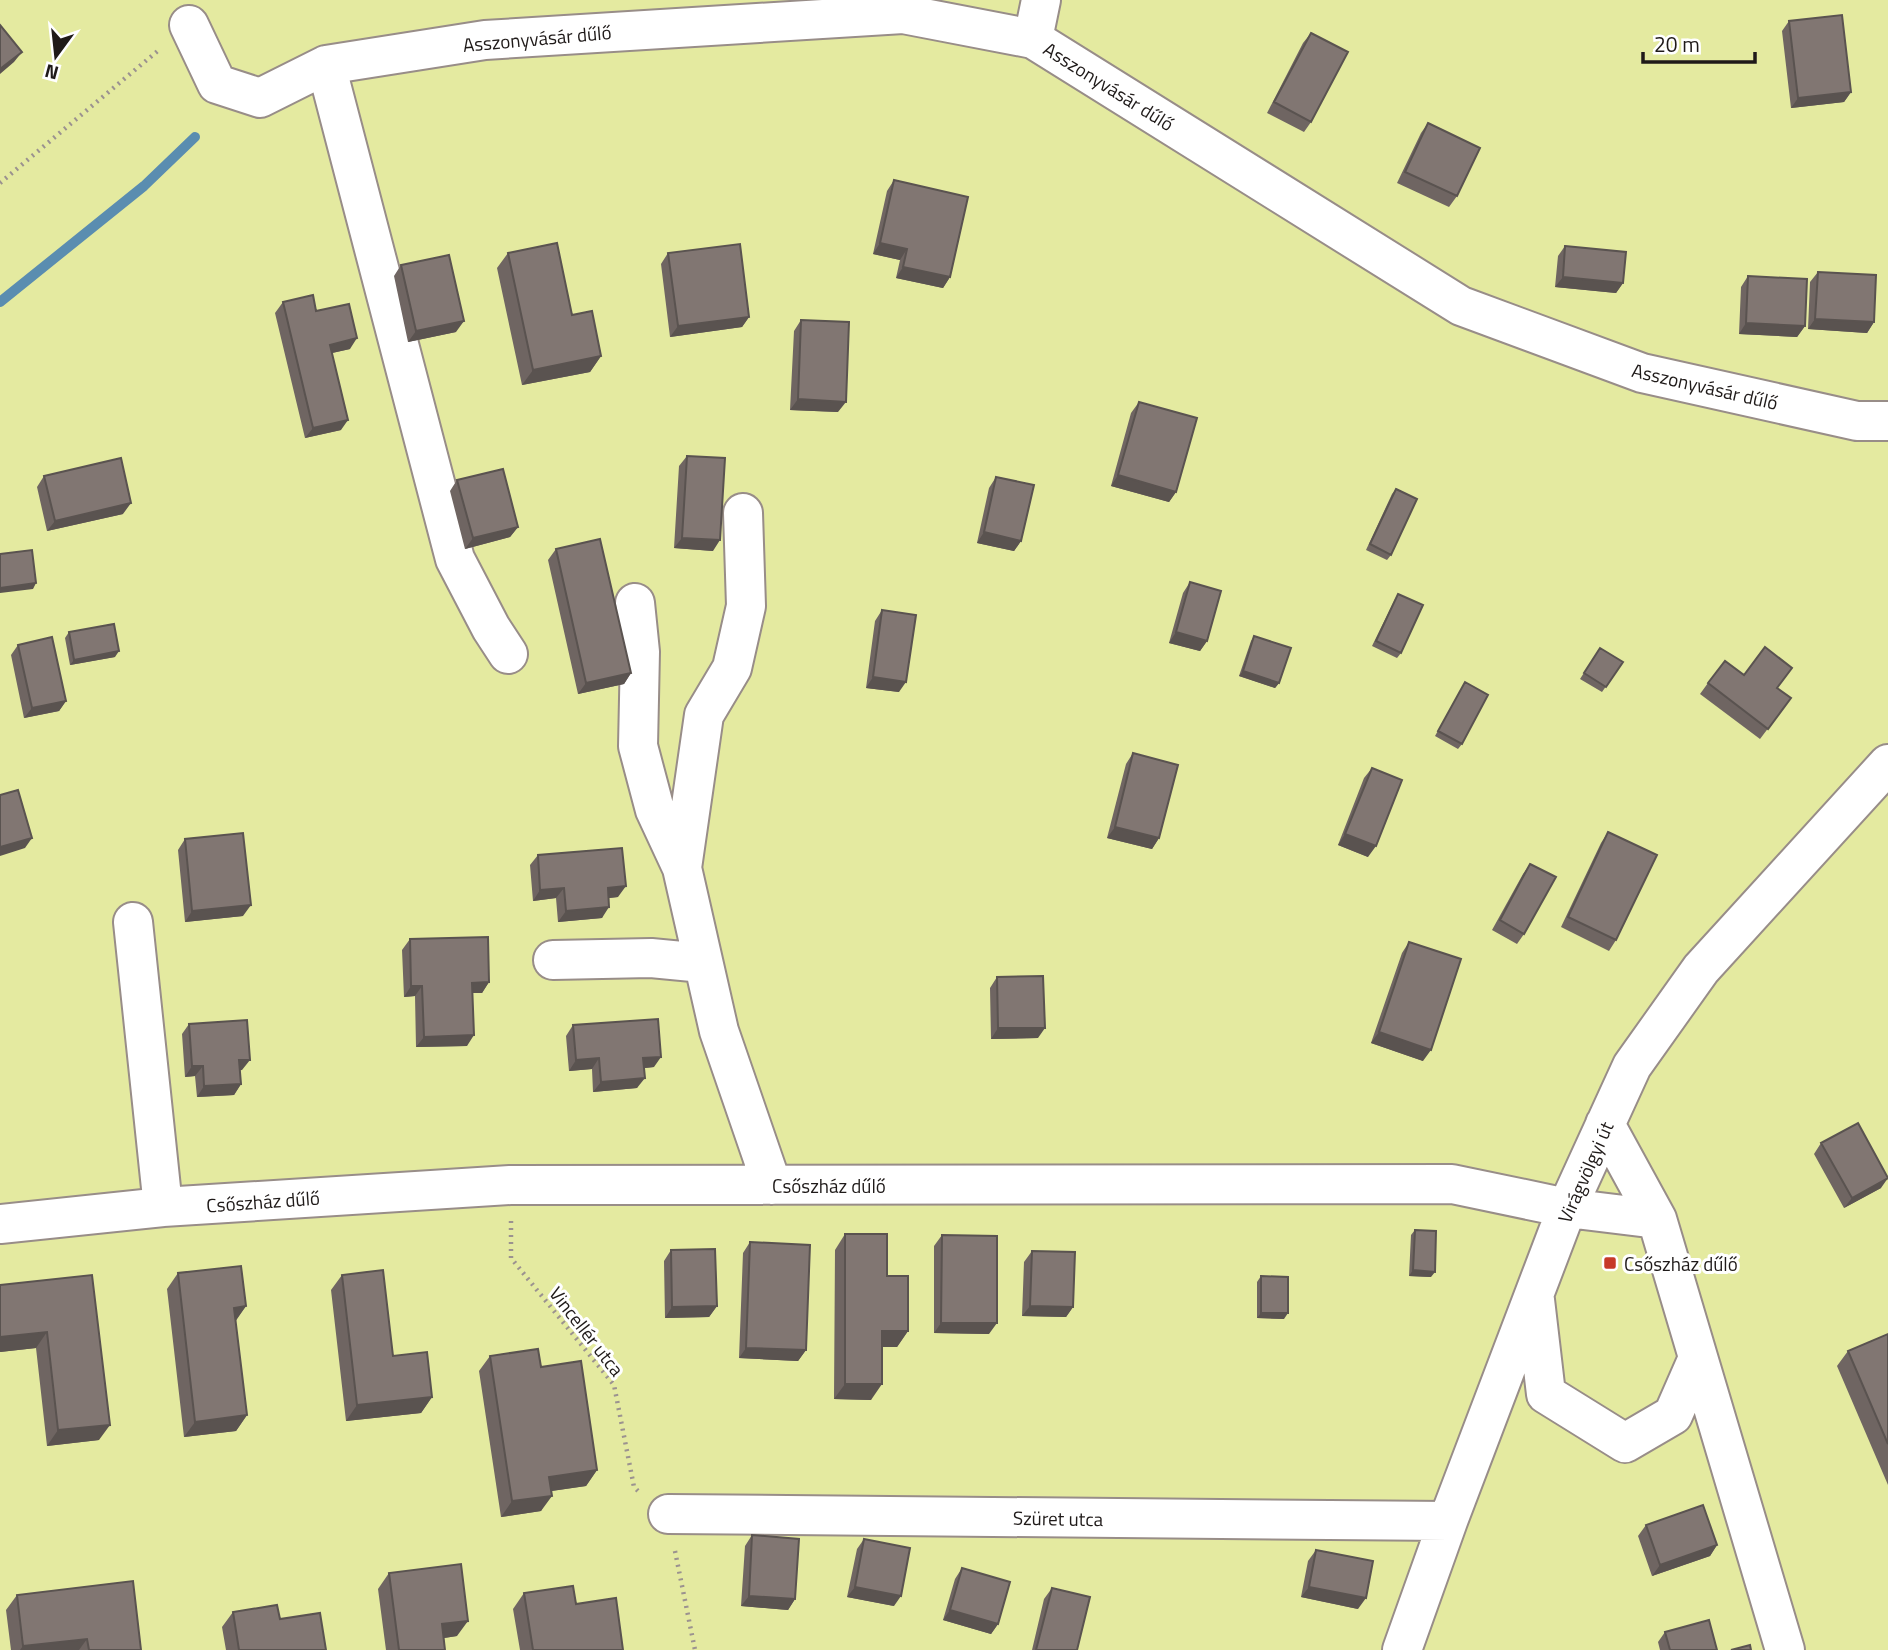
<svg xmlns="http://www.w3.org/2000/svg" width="1888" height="1650" font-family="'Titillium Web',sans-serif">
	<rect width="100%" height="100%" fill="#fef2ed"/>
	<path fill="#e4eaa0" d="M0,0h1888v1650h-1888z"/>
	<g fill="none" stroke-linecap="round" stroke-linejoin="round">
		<path stroke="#5a8db0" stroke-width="10" d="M0,302l144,-116 51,-49"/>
		<g stroke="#988d88" stroke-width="42">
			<path id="minor" d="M189,25l28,59 43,14 66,-33 159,-25 418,-26 130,25 428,267 181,67 215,48h31
				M1033,39l8,-39
				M326,65l129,494 36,69 17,26
				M635,603l5,49 -2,94 17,64 27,58 37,163 53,154
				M682,868l22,-153 28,-47 14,-62 -3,-93
				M133,922l30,285
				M553,960l98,-2 52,5
				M1605,1124l52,95 128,431
				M0,1224l163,-17 347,-22 942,-1 115,24 90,11
				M1535,1300l11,94 79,49 48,-28 25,-57
				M668,1514l780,7
				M1402,1650l46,-129 119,-313 65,-142 69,-97 187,-205"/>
		</g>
		<path stroke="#9b928f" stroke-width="4.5" stroke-dasharray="2 5" stroke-linecap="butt" d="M0,183l160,-134
			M511,1221v37l103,127 20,102 4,4
			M675,1551l20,99"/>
		<use href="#minor" stroke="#fff" stroke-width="38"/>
	</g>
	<path fill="#6f6562" d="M1789,21l62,71 -7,10 -53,6 -9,-77z
		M1311,33v89l-7,10 -37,-19 36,-70z
		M1428,123l29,73 -8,11 -52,-24 24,-50z
		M894,180l56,97 -7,11 -47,-10 4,-18 -27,-6 14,-63z
		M1565,246l58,37 -7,10 -61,-6 3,-31z
		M508,253l64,62 29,41 -11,16 -68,13 -25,-117z
		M668,253l81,64 -7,10 -72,10 -9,-73z
		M401,265l55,67 -48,10 -14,-66z
		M1818,272l56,50 -7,11 -59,-4 2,-47z
		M1748,276l57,50 -8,11 -58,-3 2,-47z
		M283,302l33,9 34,38 -18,4 9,77 -36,8 -30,-125z
		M801,320l37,92 -48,-2 4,-79z
		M1139,402l37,90 -7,10 -58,-16 20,-73z
		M687,456l26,95 -39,-3 5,-82z
		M44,476l79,38 -76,17 -10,-44z
		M996,477l25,64 -7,10 -37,-8 12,-55z
		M457,480l61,47 -8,10 -45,12 -15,-58z
		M1396,489l-5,66 -4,5 -21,-10 26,-56z
		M556,549l75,124 -7,11 -46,10 -30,-134z
		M1190,582l17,59 -7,10 -31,-8 14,-50z
		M1398,594l3,59 -4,5 -25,-12 23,-47z
		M882,610l17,82 -33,-4 9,-67z
		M69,632l46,25 -45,8 -5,-27z
		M1254,636l25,47 -4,5 -36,-12 12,-35z
		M18,645l48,56 -7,10 -35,7 -13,-63z
		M1600,648l23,14 -21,30 -22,-13z
		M1744,675l33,13 14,10 -31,41 -60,-45 8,-11z
		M1465,682l-3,62 -4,5 -23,-13z
		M1133,753l26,85 -7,11 -45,-11 19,-74z
		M1372,768l-4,89 -30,-12 26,-67z
		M1608,832l8,108 -7,11 -48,-24 40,-84z
		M185,839l58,77 -58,6 -7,-72z
		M538,855l80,42 -9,1 -7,20 -44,4 -2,-24 -23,3 -3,-36z
		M1530,864l-6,70 -7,10 -25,-14 31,-56z
		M410,939l79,43 -7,11h-9l-6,53 -51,1 -1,-51 -11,1 -2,-47z
		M1409,942l14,119 -52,-18 31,-90z
		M997,977l41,61 -47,1 -1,-51z
		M189,1024l53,46h-2l1,14 -7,11 -37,2 -2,-21 -10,1 -3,-43z
		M573,1025l81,42 -10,1 -7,20 -44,4 -1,-23 -23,2 -3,-35z
		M1821,1143l60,45 -37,20 -30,-54z
		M1415,1230l16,47 -22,-1 2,-41z
		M845,1234l42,42 21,55 -11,16h-15l-11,53 -37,-1 1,-149z
		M942,1235l47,99 -55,-1v-87z
		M750,1242l56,108 -8,11 -59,-3 4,-105z
		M671,1250l46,56 -8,11 -44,1 -1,-57z
		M1032,1251l41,56 -7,10 -44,-1 2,-54z
		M178,1273l68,33 -11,15 12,94 -11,16 -52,6 -17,-148z
		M92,1275l7,165 -52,6 -11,-98 -36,4z
		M342,1275l51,81 39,41 -11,16 -75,8 -15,-131z
		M1261,1276l23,43 -27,-1v-36z
		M1888,1334v151l-51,-119 11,-15z
		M490,1356l51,11 56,103 -11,16 -35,5 -10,20 -40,6 -22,-146z
		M1646,1525l71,20 -7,11 -58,20 -14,-40z
		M752,1535l43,64 -7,11 -47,-4 4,-60z
		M864,1539l30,67 -47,-9 10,-48z
		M1316,1550l42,59 -57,-12 7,-36z
		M962,1568l36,56 -7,10 -48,-14 12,-41z
		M389,1573l68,63 -13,2 1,12h-59l-8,-61z
		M1052,1588l25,62h-45l12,-51z
		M524,1593l52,11 47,46h-103l-7,-41z
		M17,1595l124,55h-130l-5,-40z
		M233,1612l47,7 46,31h-100l-4,-23z
		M1665,1632l52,18h-57l-2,-8z"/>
	<path fill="#5a5350" d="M22,52l-8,10 -14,12v-5z
		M1851,92l-7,10 -53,6 7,-10z
		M880,243l27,6 -7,11 -27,-6z
		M903,267l47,10 -7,11 -47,-10z
		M1563,277l60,6 -7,10 -61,-6z
		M749,317l-7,10 -72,10 8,-11z
		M1815,319l59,3 -7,11 -59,-4z
		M464,321l-8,11 -48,10 8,-11z
		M1746,323l59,3 -8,11 -58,-3z
		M357,338l-7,11 -27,6 7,-10z
		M601,356l-11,16 -68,13 11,-15z
		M798,399l48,3 -8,10 -48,-2z
		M348,420l-7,10 -36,8 8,-10z
		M1118,475l58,17 -7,10 -58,-16z
		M131,503l-8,11 -76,17 8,-10z
		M518,527l-8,10 -45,12 8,-11z
		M984,532l37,9 -7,10 -37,-8z
		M682,538l38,2 -7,11 -39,-3z
		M36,583l-3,6 -33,4v-5z
		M1176,632l31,9 -7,10 -31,-8z
		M119,651l-4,6 -45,8 4,-5z
		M1243,671l36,12 -4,5 -36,-12z
		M631,673l-7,11 -46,10 8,-11z
		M873,677l33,5 -7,10 -33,-4z
		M66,701l-7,10 -35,7 8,-10z
		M1115,827l44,11 -7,11 -45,-11z
		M1345,834l31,12 -8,11 -30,-12z
		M32,838l-7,10 -25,8v-9z
		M626,886l-8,11 -18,2 8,-11z
		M564,888l-8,10 -23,3 7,-11z
		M251,905l-8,11 -58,6 7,-11z
		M609,907l-7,11 -44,4 8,-11z
		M489,982l-7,11h-17l7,-10z
		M411,986h11l-7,10 -11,1z
		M998,1028h47l-7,10 -47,1z
		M1379,1032l52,18 -8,11 -52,-18z
		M474,1035l-7,11 -51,1 8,-10z
		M661,1057l-7,10 -18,2 7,-11z
		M599,1058l-7,11 -23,2 7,-11z
		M239,1060h11l-8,10 -10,1z
		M192,1066h11l-8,10 -10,1z
		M645,1078l-8,10 -44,4 8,-10z
		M241,1084l-7,11 -37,2 7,-11z
		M1888,1178l-7,10 -37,20 8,-10z
		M1413,1270l22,2 -4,5 -22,-1z
		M246,1306l-11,16 -1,-14z
		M717,1306l-8,11 -44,1 7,-11z
		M1030,1306l43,1 -7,10 -44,-1z
		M1261,1313h27l-4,6 -27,-1z
		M941,1323h56l-8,11 -55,-1z
		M882,1331h26l-11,16h-26z
		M47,1332l-11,16 -36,4v-15z
		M746,1348l60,2 -8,11 -59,-3z
		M845,1384h37l-11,16 -37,-1z
		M432,1397l-11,16 -75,8 11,-16z
		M247,1415l-11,16 -52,6 11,-15z
		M110,1425l-11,15 -52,6 11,-16z
		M597,1470l-11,16 -48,7 11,-16z
		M552,1496l-11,15 -40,6 11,-16z
		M1717,1545l-7,11 -58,20 8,-11z
		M855,1587l46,9 -7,10 -47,-9z
		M1309,1587l57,11 -8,11 -57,-12z
		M749,1596l46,3 -7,11 -47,-4z
		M950,1610l48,14 -7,10 -48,-14z
		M468,1621l-11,15 -26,4 11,-16z
		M87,1639l-8,11h-59l3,-4z"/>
	<path fill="#817672" stroke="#5a5350" stroke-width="2" d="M1842,15l9,77 -53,6 -9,-77z
		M0,25l22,27 -22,17z
		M1311,33l37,19 -37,70 -37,-20z
		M1428,123l52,25 -23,48 -52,-24z
		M894,180l74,17 -18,80 -47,-10 4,-18 -27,-6z
		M557,243l15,72 20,-4 9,45 -68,14 -25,-117z
		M740,244l9,73 -71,9 -10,-73z
		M1565,246l61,6 -3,31 -60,-6z
		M449,255l15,66 -48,10 -15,-66z
		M1818,272l58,3 -2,47 -59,-3z
		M1748,276l59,3 -2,47 -59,-3z
		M313,295l3,16 33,-7 8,34 -27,7 18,75 -35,8 -30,-126z
		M801,320l48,2 -3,80 -48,-3z
		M1139,402l58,16 -21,74 -58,-17z
		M687,456l38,2 -5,82 -38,-2z
		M121,458l10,45 -76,18 -11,-45z
		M503,469l15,58 -45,11 -16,-58z
		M996,477l38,8 -13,56 -37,-9z
		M1396,489l21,10 -26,56 -21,-11z
		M600,539l31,134 -45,10 -30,-134z
		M32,550l4,33 -36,5v-34z
		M1190,582l31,9 -14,50 -31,-9z
		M1398,594l25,11 -22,48 -25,-12z
		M882,610l34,5 -10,67 -33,-5z
		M114,624l5,27 -45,9 -5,-28z
		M1254,636l37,12 -12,35 -36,-12z
		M52,637l14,64 -34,7 -14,-63z
		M1765,647l27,21 -15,20 14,10 -23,31 -60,-46 17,-22 19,14z
		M1600,648l23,14 -17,25 -22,-14z
		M1465,682l23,13 -26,49 -24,-13z
		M1133,753l45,12 -19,73 -44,-11z
		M1372,768l30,12 -26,66 -31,-12z
		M18,790l14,48 -32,9v-52z
		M1608,832l49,23 -41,85 -48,-23z
		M243,833l8,72 -59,6 -7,-72z
		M622,848l4,38 -18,2 1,19 -43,4 -2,-23 -24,2 -2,-35z
		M1530,864l26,13 -32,57 -24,-14z
		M488,937l1,45 -17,1 2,52 -50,2 -2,-51h-11l-1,-47z
		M1409,942l52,17 -30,91 -52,-18z
		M1043,976l2,52h-47l-1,-51z
		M658,1019l3,38 -18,1 2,20 -44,4 -2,-24 -23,2 -3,-35z
		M247,1020l3,40h-11l2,24 -37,2 -1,-20h-11l-3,-42z
		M1858,1123l30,55 -36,20 -31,-55z
		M1415,1230l21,1 -1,41 -22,-2z
		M845,1234h42v42h21v55h-26v53h-37z
		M942,1235l55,1v87h-56z
		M750,1242l60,3 -4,105 -60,-2z
		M715,1249l2,57 -45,1 -1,-57z
		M1032,1251l43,1 -2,55 -43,-1z
		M241,1266l5,40 -12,2 13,107 -52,7 -17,-149z
		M383,1270l10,86 34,-4 5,45 -75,8 -15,-130z
		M92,1275l18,150 -52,5 -11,-98 -47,5v-52z
		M1261,1276l27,1v36h-27z
		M1888,1334v110l-40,-93z
		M538,1349l3,18 40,-6 16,109 -48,7 3,19 -40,5 -22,-145z
		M1703,1505l14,40 -57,20 -14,-40z
		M752,1535l47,4 -4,60 -46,-3z
		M864,1539l46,9 -9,48 -46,-9z
		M1316,1550l57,11 -7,37 -57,-11z
		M461,1564l7,57 -26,3 3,26h-46l-10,-77z
		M962,1568l48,14 -12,42 -48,-14z
		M133,1581l8,69h-52l-2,-11 -64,7 -6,-51z
		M573,1586l3,18 40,-6 7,52h-90l-9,-57z
		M1052,1588l38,9 -13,53h-41z
		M277,1605l3,14 40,-6 6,37h-87l-6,-38z
		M1709,1620l8,30h-47l-5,-18z
		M1750,1645l1,5h-20z"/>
	<rect fill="#c63928" stroke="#fff" stroke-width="2.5" x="1603" y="1256" width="14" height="14" rx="3.5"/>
	<g text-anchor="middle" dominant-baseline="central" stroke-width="6" stroke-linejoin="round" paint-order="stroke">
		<g font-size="19" fill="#1f1a19" stroke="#fff">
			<text transform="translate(537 38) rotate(-5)">Asszonyvásár dűlő</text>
			<text transform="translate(1109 86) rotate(32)">Asszonyvásár dűlő</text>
			<text transform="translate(1705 386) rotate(13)">Asszonyvásár dűlő</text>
			<text transform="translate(1585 1172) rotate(-66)">Virágvölgyi út</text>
			<text x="829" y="1185">Csőszház dűlő</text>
			<text transform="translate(263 1201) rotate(-4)">Csőszház dűlő</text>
			<text transform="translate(587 1331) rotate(52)">Vincellér utca</text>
			<text transform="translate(1058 1518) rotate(1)">Szüret utca</text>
		</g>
		<g font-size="19" fill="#1f1a19" stroke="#fff" text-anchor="start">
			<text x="1624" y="1263">Csőszház dűlő</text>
		</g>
	</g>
	<g transform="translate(56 56) rotate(195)" stroke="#ffffff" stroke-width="5" paint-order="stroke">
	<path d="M0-5L12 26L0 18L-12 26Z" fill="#1f1a19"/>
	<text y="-10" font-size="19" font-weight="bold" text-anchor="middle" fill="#1f1a19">N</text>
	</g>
	<path d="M1643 52v10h112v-10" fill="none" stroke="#1f1a19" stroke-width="3.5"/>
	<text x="1654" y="52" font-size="21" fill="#1f1a19" stroke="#ffffff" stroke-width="5" paint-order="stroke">20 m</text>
</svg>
